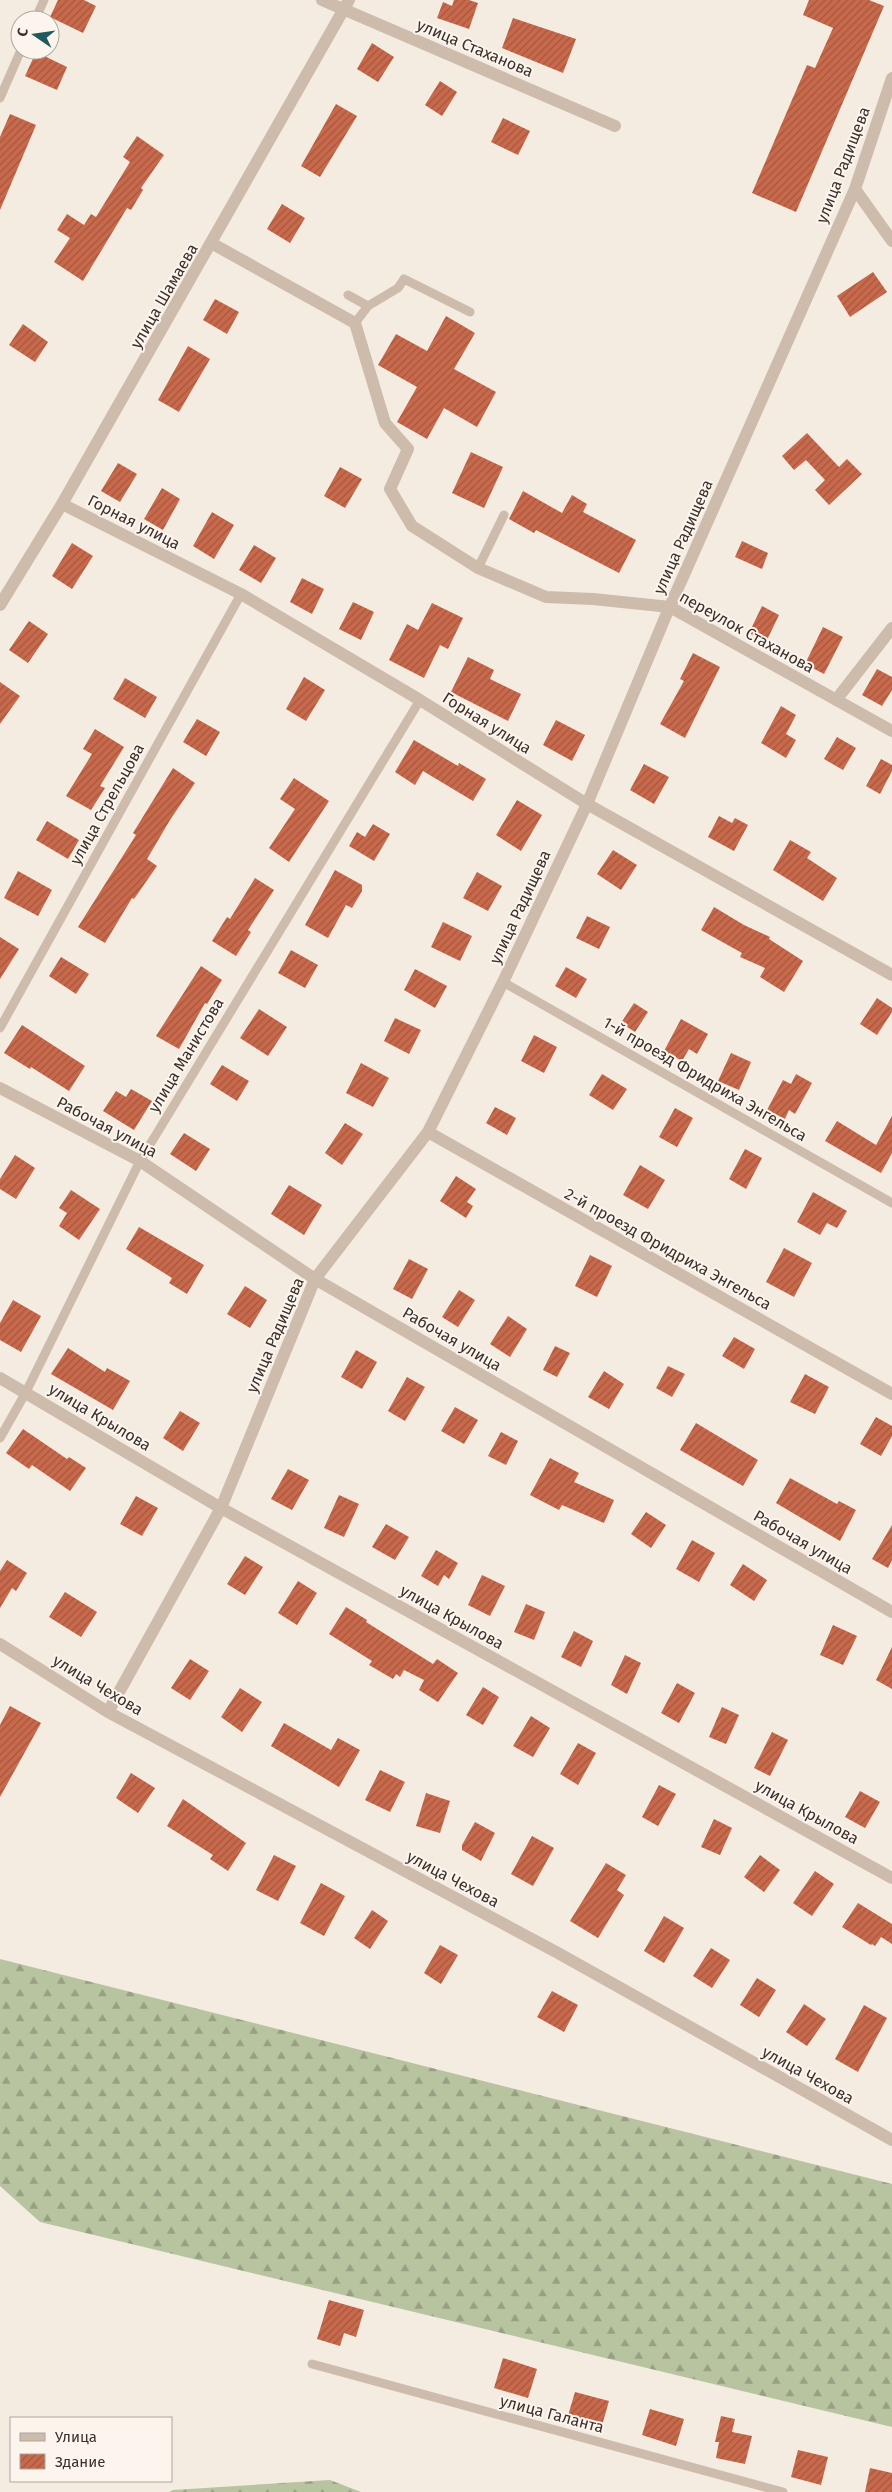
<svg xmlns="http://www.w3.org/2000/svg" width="892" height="2492" font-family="'Fira Sans',sans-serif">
	<defs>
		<pattern id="forest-firs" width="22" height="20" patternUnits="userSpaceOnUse" patternTransform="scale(1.25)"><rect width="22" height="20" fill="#b8c4a0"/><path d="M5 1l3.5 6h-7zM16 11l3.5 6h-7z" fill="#97a083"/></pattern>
		<pattern id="building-hatch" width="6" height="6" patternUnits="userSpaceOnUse" patternTransform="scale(1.25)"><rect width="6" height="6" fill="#c8694b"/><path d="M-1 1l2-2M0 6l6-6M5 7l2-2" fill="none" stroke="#a4573f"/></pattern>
	</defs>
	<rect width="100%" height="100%" fill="#f4ebe1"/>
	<path fill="url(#forest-firs)" d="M0,1959l892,225v243l-852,-205 -40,-36z
		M330,2480l31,12h-192l4,-2z"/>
	<path fill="url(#building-hatch)" d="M58,0h26l12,6 -13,27 -33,-16z
		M454,0h15l9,3 -9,26 -32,-11 6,-16 9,4z
		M809,0h60l15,6 -88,206 -44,-19 55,-128 8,3 18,-40 -30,-13z
		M513,18l63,21 -13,34 -61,-25z
		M372,43l22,14 -16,25 -21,-13z
		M36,52l31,15 -10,23 -32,-14z
		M440,81l17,11 -15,24 -17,-11z
		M336,104l21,12 -37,61 -19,-11z
		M10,114l26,11 -36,85v-73z
		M503,118l27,13 -12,24 -27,-13z
		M137,136l27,19 -23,33 2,2 -12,20 -4,-2 -44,73 -29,-19 16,-24 -13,-8 10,-16 17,11 7,-11 5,3 34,-55 -7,-5z
		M282,204l23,14 -15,25 -23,-14z
		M873,272l14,20 -37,25 -13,-21z
		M215,299l24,13 -12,22 -24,-14z
		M446,316l29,17 -21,36 42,23 -19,35 -33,-19 -17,31 -30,-17 20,-35 -39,-22 18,-31 31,17z
		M23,324l25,18 -13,20 -26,-17z
		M188,346l22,13 -31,53 -21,-12z
		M807,433l32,34 8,-8 15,15 -33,31 -14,-15 10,-10 -19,-20 -12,10 -12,-14z
		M471,452l32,15 -19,41 -32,-15z
		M118,463l19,11 -17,28 -19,-11z
		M340,467l22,12 -17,29 -21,-12z
		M162,488l18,11 -17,31 -19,-11z
		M523,491l39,22 10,-18 15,9 -4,8 53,28 -17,33 -83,-43 -2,3 -25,-14z
		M212,512l22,13 -20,34 -21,-13z
		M742,541l26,12 -6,16 -27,-12z
		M72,543l21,13 -21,33 -20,-13z
		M254,545l22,13 -15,25 -22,-13z
		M302,578l22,11 -12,25 -22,-12z
		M353,602l21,10 -13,28 -22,-11z
		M432,603l31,15 -15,31 -8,-4 -16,33 -35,-18 18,-36 11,6z
		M762,606l17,9 -13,27 -17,-9z
		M29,621l19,13 -20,29 -19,-13z
		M823,627l20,10 -19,37 -19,-10z
		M693,653l27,14 -35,71 -25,-14 24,-43 -4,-2z
		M468,657l26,13 -4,9 31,15 -13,27 -57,-29z
		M877,669l15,8v13l-10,16 -20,-11z
		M304,677l21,13 -19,31 -20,-12z
		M125,678l32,19 -12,21 -32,-19z
		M0,682l20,14 -20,28z
		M781,706l15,9 -10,19 10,6 -10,18 -25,-15z
		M197,719l23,13 -14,24 -23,-14z
		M556,720l29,15 -13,26 -29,-16z
		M95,729l29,18 -24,39 5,2 -14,22 -25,-14 26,-42 -9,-5z
		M837,737l19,11 -13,22 -19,-11z
		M414,740l44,26 1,-3 27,16 -13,22 -50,-30 -8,14 -20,-13z
		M881,759l11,6v6l-12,23 -14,-8z
		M644,764l25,13 -15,27 -24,-14z
		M173,768l22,15 -25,37 -23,39 10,7 -23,33 -2,-1 -27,45 -27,-16 58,-92 -3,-2z
		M294,778l35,23 -40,61 -20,-14 26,-39 -15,-10z
		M517,800l25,15 -21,36 -25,-16z
		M719,816l13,7 3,-5 13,7 -14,26 -26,-14z
		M47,821l32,19 -11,19 -32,-19z
		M373,824l17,10 -16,27 -25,-15 8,-14 8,5z
		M790,840l21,12 -4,6 30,20 -14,23 -50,-31z
		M613,850l24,15 -16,25 -24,-16z
		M335,870l27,15v6l-10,17 -6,-3 -18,33 -23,-13z
		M18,871l34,19 -14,26 -34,-18z
		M477,872l25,14 -14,25 -25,-13z
		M255,878l19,12 -26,40 3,2 -15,24 -24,-15 15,-24 3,2z
		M714,907l30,18 26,12 -1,2 34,22 -19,31 -24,-15 5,-9 -25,-11 2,-4 -41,-23z
		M587,916l23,11 -11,22 -23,-11z
		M443,922l29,14 -12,25 -29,-14z
		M0,937l19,12 -19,30z
		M291,950l27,15 -13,23 -27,-15z
		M61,957l28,17 -13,20 -27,-18z
		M201,966l21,14 -15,24 -2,-1 -26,46 -23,-13z
		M566,967l21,12 -11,19 -21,-12z
		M415,969l32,17 -12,22 -31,-18z
		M877,998l15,10v4l-15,23 -17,-11z
		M634,1003l14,9 -13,20 -14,-9z
		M259,1009l28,18 -19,29 -28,-18z
		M395,1018l26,12 -12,24 -25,-13z
		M681,1019l27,15 -11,20 -8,-5 -7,12 -18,-10z
		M22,1025l63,41 -16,25 -38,-24 -1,2 -26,-16z
		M534,1035l23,12 -13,26 -23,-12z
		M731,1053l20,9 -12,28 -21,-9z
		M361,1063l28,15 -16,29 -27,-14z
		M222,1065l27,16 -12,20 -27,-17z
		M602,1074l25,15 -14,21 -24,-15z
		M796,1074l16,9 -17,31 -6,-4 -4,9 -18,-9 16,-30 8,4z
		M131,1089l21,12 -18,29 -31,-19 13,-20 10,6z
		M495,1107l21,11 -9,17 -21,-12z
		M675,1108l18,10 -16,29 -18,-10z
		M892,1116v37l-11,20 -56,-32 12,-20 39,24z
		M345,1123l18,11 -21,31 -17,-12z
		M184,1133l26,16 -14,22 -26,-17z
		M745,1149l17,9 -16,31 -17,-10z
		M15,1155l20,13 -19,31 -16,-10v-10z
		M640,1165l25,15 -17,29 -25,-14z
		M456,1176l20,13 -9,13 6,4 -7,12 -26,-17z
		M289,1185l33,20 -18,30 -33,-21z
		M71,1190l29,19 -21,31 -20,-14 8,-13 -8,-5z
		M813,1192l34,19 -10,17 -10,-5 -7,12 -23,-13z
		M139,1227l65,38 -17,29 -18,-11 3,-5 -46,-29z
		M784,1248l28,15 -18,34 -28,-15z
		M590,1255l22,11 -15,31 -22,-11z
		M409,1259l19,10 -16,30 -19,-10z
		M245,1286l22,14 -17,28 -23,-14z
		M459,1290l16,10 -17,27 -16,-10z
		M13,1300l28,16 -20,36 -21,-12v-17z
		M508,1316l19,13 -17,28 -20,-13z
		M734,1337l21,12 -11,20 -22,-13z
		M555,1346l15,7 -13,24 -14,-7z
		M68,1348l37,24 2,-4 23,13 -17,29 -62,-36z
		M356,1350l21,12 -15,27 -21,-12z
		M668,1366l17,8 -13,23 -16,-9z
		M604,1371l20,13 -15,25 -21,-12z
		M805,1374l24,13 -14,27 -25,-12z
		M407,1377l18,10 -20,34 -17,-10z
		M455,1407l23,13 -14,24 -23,-13z
		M180,1411l20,12 -17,28 -20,-13z
		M876,1417l16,9v10l-11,20 -21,-12z
		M696,1423l62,37 -15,26 -63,-36z
		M23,1429l44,30 2,-2 17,11 -16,23 -38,-26 -3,4 -23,-16z
		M501,1432l17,9 -12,24 -18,-9z
		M550,1458l29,15 -5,9 40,18 -10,23 -42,-18 -3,5 -29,-15z
		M288,1469l21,11 -17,30 -21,-11z
		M790,1478l47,26 2,-3 17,9 -16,31 -64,-38z
		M339,1495l20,9 -15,33 -20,-9z
		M136,1496l22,12 -16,28 -22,-12z
		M646,1512l20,13 -15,23 -20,-14z
		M386,1524l23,13 -14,23 -23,-13z
		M892,1525v35l-4,8 -16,-9z
		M692,1540l23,13 -16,29 -23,-13z
		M436,1550l22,13 -9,16 -5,-4 -6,11 -17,-10z
		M245,1556l18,11 -18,28 -18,-11z
		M7,1560l20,13 -11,18 -4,-3 -12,20v-37z
		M743,1564l24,16 -13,21 -24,-16z
		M482,1575l23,11 -15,30 -22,-11z
		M298,1581l19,12 -20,32 -19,-12z
		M65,1592l32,20 -16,25 -32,-20z
		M526,1604l19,8 -11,28 -20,-8z
		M346,1607l21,13 -1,2 67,42 4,-5 21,14 -20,29 -19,-12 5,-10 -20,-10 -4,7 -4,-3 -3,5 -24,-14 3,-4 -43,-27z
		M833,1625l24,11 -14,29 -23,-10z
		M574,1631l19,10 -12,26 -20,-10z
		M892,1647v42l-16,-9z
		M625,1655l16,8 -14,31 -16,-9z
		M190,1659l19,12 -19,29 -19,-12z
		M677,1683l18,10 -16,30 -18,-10z
		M483,1687l16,10 -16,28 -17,-10z
		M240,1688l22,14 -20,30 -21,-15z
		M10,1706l31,17 -41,74v-72z
		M722,1707l17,8 -13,29 -17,-7z
		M531,1716l19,12 -17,29 -20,-11z
		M284,1723l47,27 7,-12 22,12 -21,37 -68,-41z
		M772,1732l16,8 -18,36 -16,-8z
		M578,1743l18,10 -18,32 -18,-11z
		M380,1770l25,12 -15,30 -25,-12z
		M131,1773l24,15 -17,25 -22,-15z
		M659,1785l17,9 -18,32 -16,-9z
		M860,1791l20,11 -15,26 -20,-11z
		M426,1793l24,8 -10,32 -24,-7z
		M183,1799l63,44 -18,28 -18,-12 3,-4 -46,-29z
		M714,1819l18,9 -12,27 -19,-8z
		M475,1822l20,11 -14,28 -19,-11v-5z
		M532,1836l22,12 -21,38 -22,-12z
		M274,1855l22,11 -18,35 -22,-11z
		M760,1855l20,15 -16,22 -20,-15z
		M606,1863l20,12 -9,15 7,5 -26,43 -28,-17z
		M815,1871l19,13 -22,32 -19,-13z
		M321,1883l24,13 -21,40 -24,-13z
		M858,1903l34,21v20l-11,-7 -6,9 -3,-2 -1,1 -29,-18z
		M372,1910l16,11 -18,28 -16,-11z
		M664,1916l20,12 -20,35 -20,-12z
		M440,1945l18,10 -17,29 -17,-11z
		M711,1948l19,12 -18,28 -19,-12z
		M757,1978l19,12 -17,27 -19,-12z
		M552,1991l26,14 -14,27 -27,-15z
		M804,2004l22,15 -19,27 -21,-14z
		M864,2005l23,13 -29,54 -23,-13z
		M329,2300l35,10 -8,27 -12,-4 -4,13 -23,-7z
		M503,2358l34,11 -9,29 -34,-10z
		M575,2392l34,9 -8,28 -34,-10z
		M650,2409l34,10 -8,27 -34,-11z
		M721,2416l14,3 -3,13 20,4 -7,28 -29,-6 3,-16h-4z
		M798,2450l30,7 -7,28 -30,-8z
		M870,2468l22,5v19h-27z"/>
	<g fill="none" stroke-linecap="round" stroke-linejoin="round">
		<path stroke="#cdbbac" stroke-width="9" d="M35,20l9,-20
			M0,98l21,-48
			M348,295l20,11
			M355,323l13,-17 30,-18 6,-9 66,33
			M478,568l26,-53
			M503,982l389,221
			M0,1028l241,-434
			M0,1438l26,-46 114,-231 280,-461
			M312,2364l471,128"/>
		<path stroke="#cdbbac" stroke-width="12" d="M322,0l293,126
			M855,189l37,52
			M213,244l142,79 30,100 23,26 -18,40 22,37 66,42 68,29 47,2 77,8 222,124
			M62,504l179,90 179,106 167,104 305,171
			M0,605l62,-101 287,-504
			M836,700l56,-72
			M0,1088l140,73 175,118 577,333
			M428,1132l464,262
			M0,1378l221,130 671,370
			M0,1644l108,68 450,241 334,187
			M108,1712l113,-204 94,-229 113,-147 75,-150 84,-178 80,-191 188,-424 37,-111"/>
	</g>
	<g text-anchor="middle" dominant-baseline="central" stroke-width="4" stroke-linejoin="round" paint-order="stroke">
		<g font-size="16" fill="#3b302b" stroke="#fbf5ee">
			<text transform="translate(475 48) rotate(23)">улица Стаханова</text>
			<text transform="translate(843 165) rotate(-69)">улица Радищева</text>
			<text transform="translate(164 296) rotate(-60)">улица Шамаева</text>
			<text transform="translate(134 522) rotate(27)">Горная улица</text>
			<text transform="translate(683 537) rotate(-66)">улица Радищева</text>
			<text transform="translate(747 632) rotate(29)">переулок Стаханова</text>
			<text transform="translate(487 723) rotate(32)">Горная улица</text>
			<text transform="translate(107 804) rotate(-61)">улица Стрельцова</text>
			<text transform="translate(520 907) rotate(-65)">улица Радищева</text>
			<text transform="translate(186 1055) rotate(-59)">улица Манистова</text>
			<text transform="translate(705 1079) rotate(30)">1-й проезд Фридриха Энгельса</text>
			<text transform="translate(107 1127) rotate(28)">Рабочая улица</text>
			<text transform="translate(668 1249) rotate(29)">2-й проезд Фридриха Энгельса</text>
			<text transform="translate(275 1335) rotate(-67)">улица Радищева</text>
			<text transform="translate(452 1339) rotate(30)">Рабочая улица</text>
			<text transform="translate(100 1417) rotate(31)">улица Крылова</text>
			<text transform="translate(803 1542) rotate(30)">Рабочая улица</text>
			<text transform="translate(452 1617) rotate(29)">улица Крылова</text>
			<text transform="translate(98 1685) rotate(31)">улица Чехова</text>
			<text transform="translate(807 1812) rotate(29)">улица Крылова</text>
			<text transform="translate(453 1879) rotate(28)">улица Чехова</text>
			<text transform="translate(808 2075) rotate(29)">улица Чехова</text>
			<text transform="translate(552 2414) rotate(15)">улица Галанта</text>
		</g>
	</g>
	<rect x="10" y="2417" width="162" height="65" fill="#fbf5ee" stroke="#aea6a0"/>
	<rect x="20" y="2433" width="25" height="8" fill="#cdbbac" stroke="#aea6a0"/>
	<text x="55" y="2442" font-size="15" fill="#3b302b">Улица</text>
	<rect x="20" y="2454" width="25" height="15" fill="url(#building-hatch)" stroke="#aea6a0"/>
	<text x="55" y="2467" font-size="15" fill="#3b302b">Здание</text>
	<g transform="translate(35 35) rotate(283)"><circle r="24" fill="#fbf5ee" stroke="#aea6a0"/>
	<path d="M0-4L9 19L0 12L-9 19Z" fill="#1f5a5e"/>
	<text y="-8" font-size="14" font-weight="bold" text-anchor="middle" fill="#3b302b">С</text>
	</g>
</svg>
